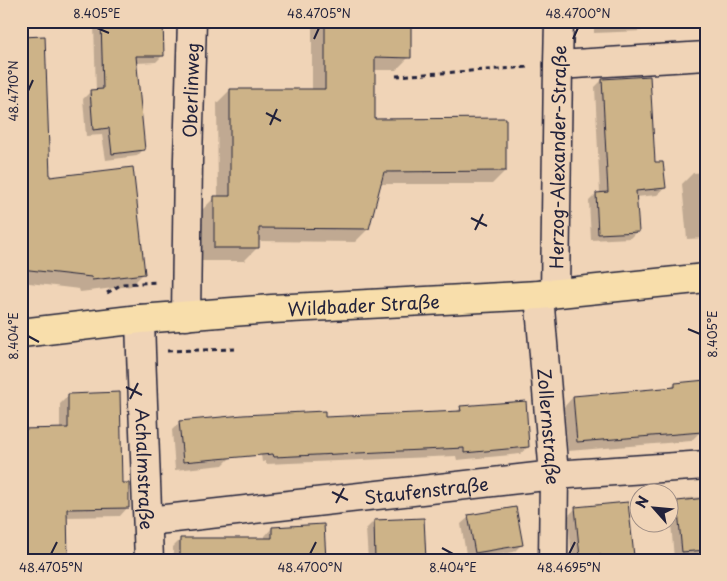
<svg xmlns="http://www.w3.org/2000/svg" width="727" height="581" font-family="'Playpen Sans',sans-serif">
	<rect width="100%" height="100%" fill="#f0d4b7"/>
	<filter id="ink" filterUnits="userSpaceOnUse"><feTurbulence type="fractalNoise" baseFrequency=".02" numOctaves="2"/><feDisplacementMap in="SourceGraphic" scale="10" xChannelSelector="R" yChannelSelector="G"/><feConvolveMatrix kernelMatrix="1 2 1 2 8 2 1 2 1" color-interpolation-filters="sRGB"/></filter>
	<g filter="url(#ink)">
		<path fill="#0003" d="M96,21h66l1,34 -7,7 -20,1 8,86 -7,7 -31,4 -4,-25 -16,1 -3,-37 7,-7 6,-1 -2,-67z
			M312,21h97v36l-13,13h-22v50l131,51 -13,13h-113l-11,45 -13,13 -98,-1v7l-13,13h-43l1,-51 13,-13h3l-1,-94 13,-13h82z
			M594,21h53l1,3 -7,7 -47,2z
			M693,21h13v5h-13z
			M21,38l28,140 95,95 -13,13 -51,6 -1,-3 -58,-7z
			M602,80l52,84 11,24 -8,7 -21,2 1,34 -7,7 -39,2 -2,-39 7,-7h4l-5,-107z
			M706,172v66l-19,1 -5,-55 11,-11z
			M706,380v53l-8,1 -7,7 -123,10 -4,-44 9,-10 97,-8 5,-5 29,-3z
			M69,395l51,90 8,22 -8,9 -54,1 1,37 61,6h-107l39,-131v-25z
			M461,408l67,39 -8,7 -63,6 -1,-4 -190,8v-3l-4,1 -1,-7 -30,1v1l-8,8 -48,5 -3,-40 8,-8 144,-3 132,-7z
			M706,497v60l-32,2 -4,-49 8,-8 6,-1 3,-3z
			M575,509l57,46 -4,5h-56l-4,-44z
			M469,517l53,27 -8,8 -47,8 -6,-36z
			M374,521l50,39h-56l-2,-31z
			M272,528l52,32h-58l-1,-24z
			M181,539l51,21h-59v-13z"/>
		<path fill="#cdb388" stroke="#22223b" d="M101,21h62l1,35h-28l9,94 -33,4 -3,-26 -16,2 -3,-40 13,-1z
			M325,21h86v37l-36,-1v62l131,-1v53l-122,1 -15,57 -110,-1v20h-45v-52h16v-107h95z
			M45,36l5,141 83,-10 12,107 -53,6 -1,-3 -70,-8v-232z
			M650,76l5,86h8l3,26 -30,3 3,41 -41,2 -2,-41 12,-1 -6,-113z
			M706,380v45l-5,1 1,6 -125,10 -4,-46 102,-9v-4z
			M120,392l2,91h7v25l-62,1 1,51h-47v-131l47,-1v-34z
			M526,401l3,46 -65,6v-5l-190,9 -1,-3 -90,8 -4,-41 64,-6 82,-4v6l136,-6 -1,-5z
			M706,498v52l-24,2 -5,-51z
			M628,502l6,54 -32,3 -1,-4 -21,2 -5,-50z
			M516,507l7,38 -48,8 -7,-38z
			M424,518l2,42h-51l-1,-40z
			M324,524l2,36h-146v-22h92v-11z"/>
		<g fill="none" stroke-linecap="round" stroke-linejoin="round">
			<g stroke="#22223b" stroke-width="31">
				<g id="minor">
					<path d="M558,65l148,-9"/>
					<path id="s1" d="M555,293l3,-228 1,-44"/>
					<path id="s2" d="M539,295l15,180 -1,85"/>
					<path id="s3" d="M186,316l2,-157 4,-138"/>
					<path id="s4" d="M140,319l1,33 8,208"/>
					<path id="s5" d="M148,521l406,-46 152,-10"/>
				</g>
			</g>
			<g stroke="#22223b" stroke-width="31">
				<g id="major">
					<path id="s6" d="M21,333l119,-14 132,-10 267,-14 167,-17"/>
				</g>
			</g>
			<path stroke="#22223b" stroke-width="3" stroke-dasharray="5 4" stroke-linecap="butt" d="M396,76l134,-9
				M107,293l15,-9 36,-2
				M167,351l68,-2"/>
			<use href="#minor" stroke="#f0d4b7" stroke-width="28"/>
			<use href="#major" stroke="#f8deab" stroke-width="28"/>
		</g>
	</g>
	<path fill="none" stroke="#22223b" stroke-width="2" d="M97,28l12,5M314,39l5,-11M573,39l5,-11M28,91l5,-11M266,113l15,8M270,125l7,-16M471,218l16,8M475,230l8,-16M688,329l12,5M28,336l11,6M126,387l16,8M130,399l8,-16M332,492l16,8M336,503l8,-15M442,548l11,6M51,554l6,-12M310,554l6,-12M569,554l6,-12"/>
	<g text-anchor="middle" dominant-baseline="central" stroke-width="4" stroke-linejoin="round" paint-order="stroke">
		<g font-size="18" fill="#22223b" stroke="#f0d4b7">
			<text stroke="none"><textPath href="#s3" startOffset="226">Oberlinweg</textPath></text>
			<text stroke="none"><textPath href="#s1" startOffset="136">Herzog-Alexander-Straße</textPath></text>
			<text stroke="none"><textPath href="#s6" startOffset="344">Wildbader Straße</textPath></text>
			<text stroke="none"><textPath href="#s2" startOffset="132">Zollernstraße</textPath></text>
			<text stroke="none"><textPath href="#s4" startOffset="150">Achalmstraße</textPath></text>
			<text stroke="none"><textPath href="#s5" startOffset="280">Staufenstraße</textPath></text>
		</g>
	</g>
	<rect width="727" height="581" fill="none" stroke="#f0d4b7" stroke-width="55"/>
	<g transform="translate(654 508) rotate(297)"><circle r="24" fill="#f0d4b7" stroke="#9e8d85"/>
	<path d="M0-4L9 19L0 12L-9 19Z" fill="#22223b"/>
	<text y="-8" font-size="14" font-weight="bold" text-anchor="middle" fill="#22223b">N</text>
	</g>
	<rect x="28" y="28" width="672" height="526" fill="none" stroke="#22223b" stroke-width="2"/>
	<g font-size="12" text-anchor="middle" fill="#22223b">
		<text x="97" y="18">8.405°E</text>
		<text x="319" y="18">48.4705°N</text>
		<text x="578" y="18">48.4700°N</text>
		<text transform="translate(14 91) rotate(-90)" y="4">48.4710°N</text>
		<text transform="translate(713 334) rotate(-90)" y="4">8.405°E</text>
		<text transform="translate(14 336) rotate(-90)" y="4">8.404°E</text>
		<text x="51" y="572">48.4705°N</text>
		<text x="310" y="572">48.4700°N</text>
		<text x="453" y="572">8.404°E</text>
		<text x="569" y="572">48.4695°N</text>
	</g>
</svg>
